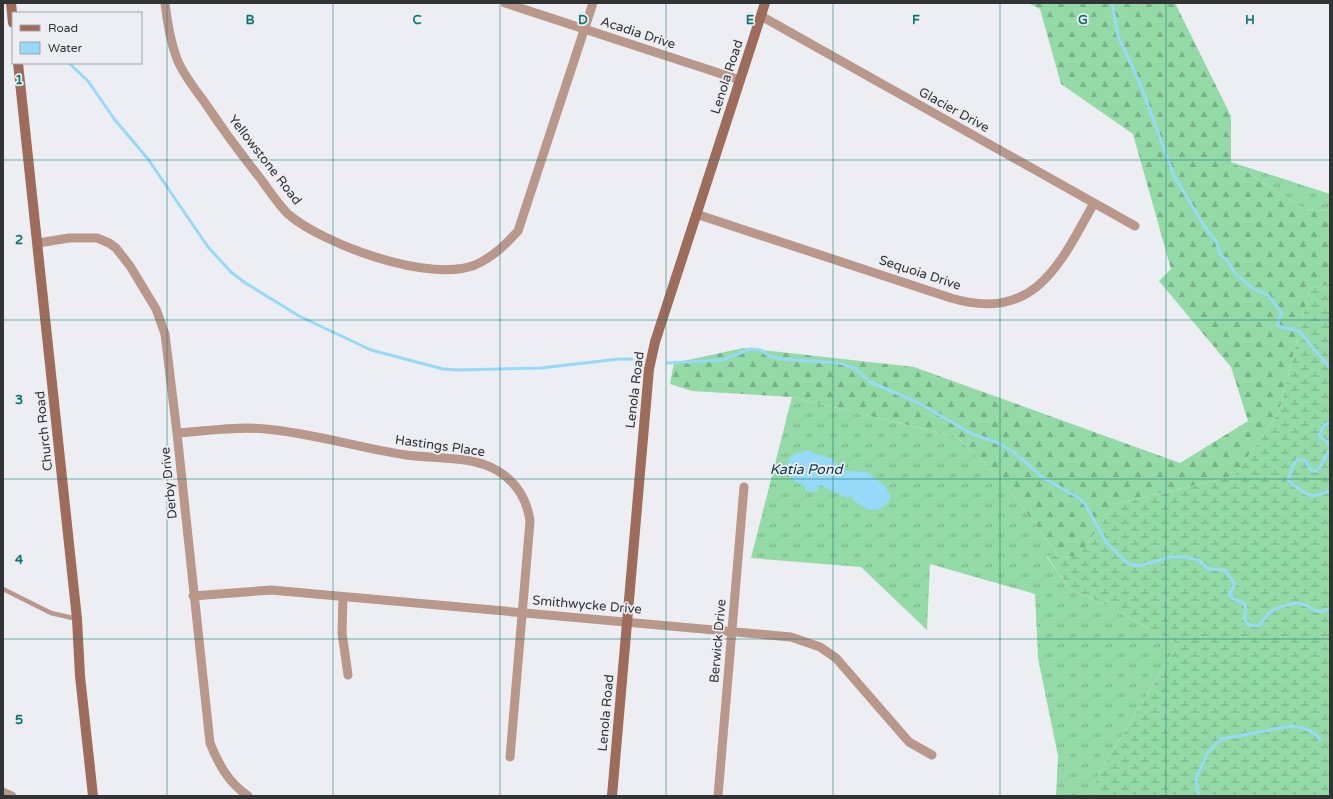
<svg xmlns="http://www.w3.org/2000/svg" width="1333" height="799" font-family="'Varela Round',sans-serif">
	<defs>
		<pattern id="grass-tufts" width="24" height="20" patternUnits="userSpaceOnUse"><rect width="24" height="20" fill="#94daa6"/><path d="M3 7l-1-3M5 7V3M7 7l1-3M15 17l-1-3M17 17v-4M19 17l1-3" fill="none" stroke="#79b188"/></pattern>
		<pattern id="forest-firs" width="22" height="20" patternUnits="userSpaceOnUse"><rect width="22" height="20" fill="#94daa6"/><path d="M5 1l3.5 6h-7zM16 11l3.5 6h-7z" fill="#79b188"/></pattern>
		<pattern id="wetland-marsh" width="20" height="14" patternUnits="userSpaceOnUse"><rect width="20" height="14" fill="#94daa6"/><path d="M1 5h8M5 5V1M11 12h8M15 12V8" fill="none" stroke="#79b188"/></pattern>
	</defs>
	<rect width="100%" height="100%" fill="#eceef3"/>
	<path fill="url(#grass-tufts)" d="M1231,162l99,32v17l-26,-2z
		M792,397l165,40 46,45 56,74h-13l25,34 19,7 88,47 -82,135v17h-40l2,-40 -20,-98 -3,-64 -105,-30 -3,66 -66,-63 -110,-9z"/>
	<path fill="url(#forest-firs)" d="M1028,3h147l56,113v46l73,47 26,2v72l-20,6 -31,123 -45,64 -119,28 -37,53 -19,-1 -56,-74 -46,-45 -165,-40 -100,-6 -22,-7 4,-21 69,-15 171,19 266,96 68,-42 -17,-54 -72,-86 12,-12 -38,-135 -72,-50 -21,-75z"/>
	<path fill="url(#wetland-marsh)" d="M1330,283v513h-234v-17l82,-135 -88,-47 -19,-7 -25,-35 32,2 37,-53 119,-28 45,-64 31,-123z"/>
	<path fill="#96d9f8" d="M808,450l7,4 16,4 11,11 6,2 19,1 18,14 6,11c-3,7 -12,15 -20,13 -6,-1 -13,-7 -17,-9l-2,-5 -5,2 -27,-13 -4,7 -11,-1 1,-5c-15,-5 -19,-9 -18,-25l6,-7z"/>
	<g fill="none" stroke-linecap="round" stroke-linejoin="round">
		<path stroke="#96d9f8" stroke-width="3" d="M1112,3l6,33 23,50 33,90 32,53 10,12 5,15 6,4 7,12 18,16 16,7 14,18 -4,8v5l21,5 31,37
			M69,63l19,18 27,39 33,39 60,88 23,25 13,10 55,34 72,34 72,19 15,1 83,-2 78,-9h13
			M667,363l56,-3 27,-11 11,1 8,6 12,3 59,4 16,6 14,13 47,20 57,33 22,7 18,10 28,25 37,21 6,6 21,38 22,22 12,2 29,-9h16l13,3 11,9 16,1 10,14 -6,10 3,4 12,5 2,6 -2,10 5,6 9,1c6,-4 9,-14 15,-16 5,-2 20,-8 25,-7 14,1 16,15 32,5
			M1330,423l-6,2 -5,11 8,6 3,6
			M1330,449l-10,18 -4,4 -5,-1 -6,-10h-8l-3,4 -6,16c3,4 6,5 10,8 13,11 17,8 32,3
			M1198,796l-2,-18 12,-26 13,-13 71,-13c9,1 24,5 28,14"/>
		<path stroke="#b9978a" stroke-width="4.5" d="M3,589l48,24 26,6"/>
		<path stroke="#b9978a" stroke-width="9" d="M165,3c2,18 6,40 12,56 6,15 17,29 26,41 18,27 37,53 57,78 9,12 18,26 28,36 36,31 142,69 187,51 18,-8 30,-20 43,-34l75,-228
			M505,3l235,77
			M761,16l374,210
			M696,214l255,84c84,25 109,-34 143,-95
			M38,243l31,-5h28l12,5 7,5 14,18 26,43 9,25 12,99 33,310c9,22 18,39 38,53
			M177,433c29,-2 59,-7 88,-4 48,4 94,19 141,26 29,4 66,0 92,16 18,11 29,29 32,50l-20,236
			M193,596l78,-6 520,47 29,10 16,11 73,84 23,13
			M343,597l-1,36 6,42
			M3,792l9,4
			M718,796l26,-309"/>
		<path stroke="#9d6c5a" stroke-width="10" d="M11,3l2,20
			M18,63l59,556 3,57 13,120
			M612,796l37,-427 6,-27 110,-339"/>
	</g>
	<path fill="none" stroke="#0f766e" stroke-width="1" stroke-opacity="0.55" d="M167,3v793M333,3v793M500,3v793M666,3v793M833,3v793M1000,3v793M1166,3v793M3,160h1327M3,320h1327M3,479h1327M3,639h1327"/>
	<g text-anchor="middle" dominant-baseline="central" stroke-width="3.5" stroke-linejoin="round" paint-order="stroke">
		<g font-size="13" fill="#323335" stroke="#eceef3">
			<text transform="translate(638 33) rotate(18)">Acadia Drive</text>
			<text transform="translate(727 77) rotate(-72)">Lenola Road</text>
			<text transform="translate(954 110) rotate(29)">Glacier Drive</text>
			<text transform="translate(265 160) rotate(52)">Yellowstone Road</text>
			<text transform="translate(920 273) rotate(18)">Sequoia Drive</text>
			<text transform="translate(635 390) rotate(-83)">Lenola Road</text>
			<text transform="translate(44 431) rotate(-96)">Church Road</text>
			<text transform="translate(440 446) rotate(8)">Hastings Place</text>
			<text transform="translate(169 483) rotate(-96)">Derby Drive</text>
			<text transform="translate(587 605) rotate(5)">Smithwycke Drive</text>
			<text transform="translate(718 641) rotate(-85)">Berwick Drive</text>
			<text transform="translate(606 713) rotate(-85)">Lenola Road</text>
		</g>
		<g font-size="14" font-style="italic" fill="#093343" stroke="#eceef3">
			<text x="806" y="469">Katia Pond</text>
		</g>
	</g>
	<g font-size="13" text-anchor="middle" font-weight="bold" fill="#0f766e" stroke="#eceef3" stroke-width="3.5" stroke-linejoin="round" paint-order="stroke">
		<text x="250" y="24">B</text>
		<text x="417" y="24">C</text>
		<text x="583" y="24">D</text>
		<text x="750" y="24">E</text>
		<text x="916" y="24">F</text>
		<text x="1083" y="24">G</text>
		<text x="1250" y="24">H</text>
		<text x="19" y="84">1</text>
		<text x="19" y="244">2</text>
		<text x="19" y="404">3</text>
		<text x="19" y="564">4</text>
		<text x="19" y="724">5</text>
	</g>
	<rect width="1333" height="799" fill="none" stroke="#323335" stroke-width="8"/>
	<rect x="12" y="12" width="130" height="52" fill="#eceef3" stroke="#a2a3a7"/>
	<rect x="20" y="25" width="20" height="6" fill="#9d6c5a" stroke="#a2a3a7"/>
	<text x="48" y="32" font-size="12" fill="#323335">Road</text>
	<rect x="20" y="42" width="20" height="12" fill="#96d9f8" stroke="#a2a3a7"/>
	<text x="48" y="52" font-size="12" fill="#323335">Water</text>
</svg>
